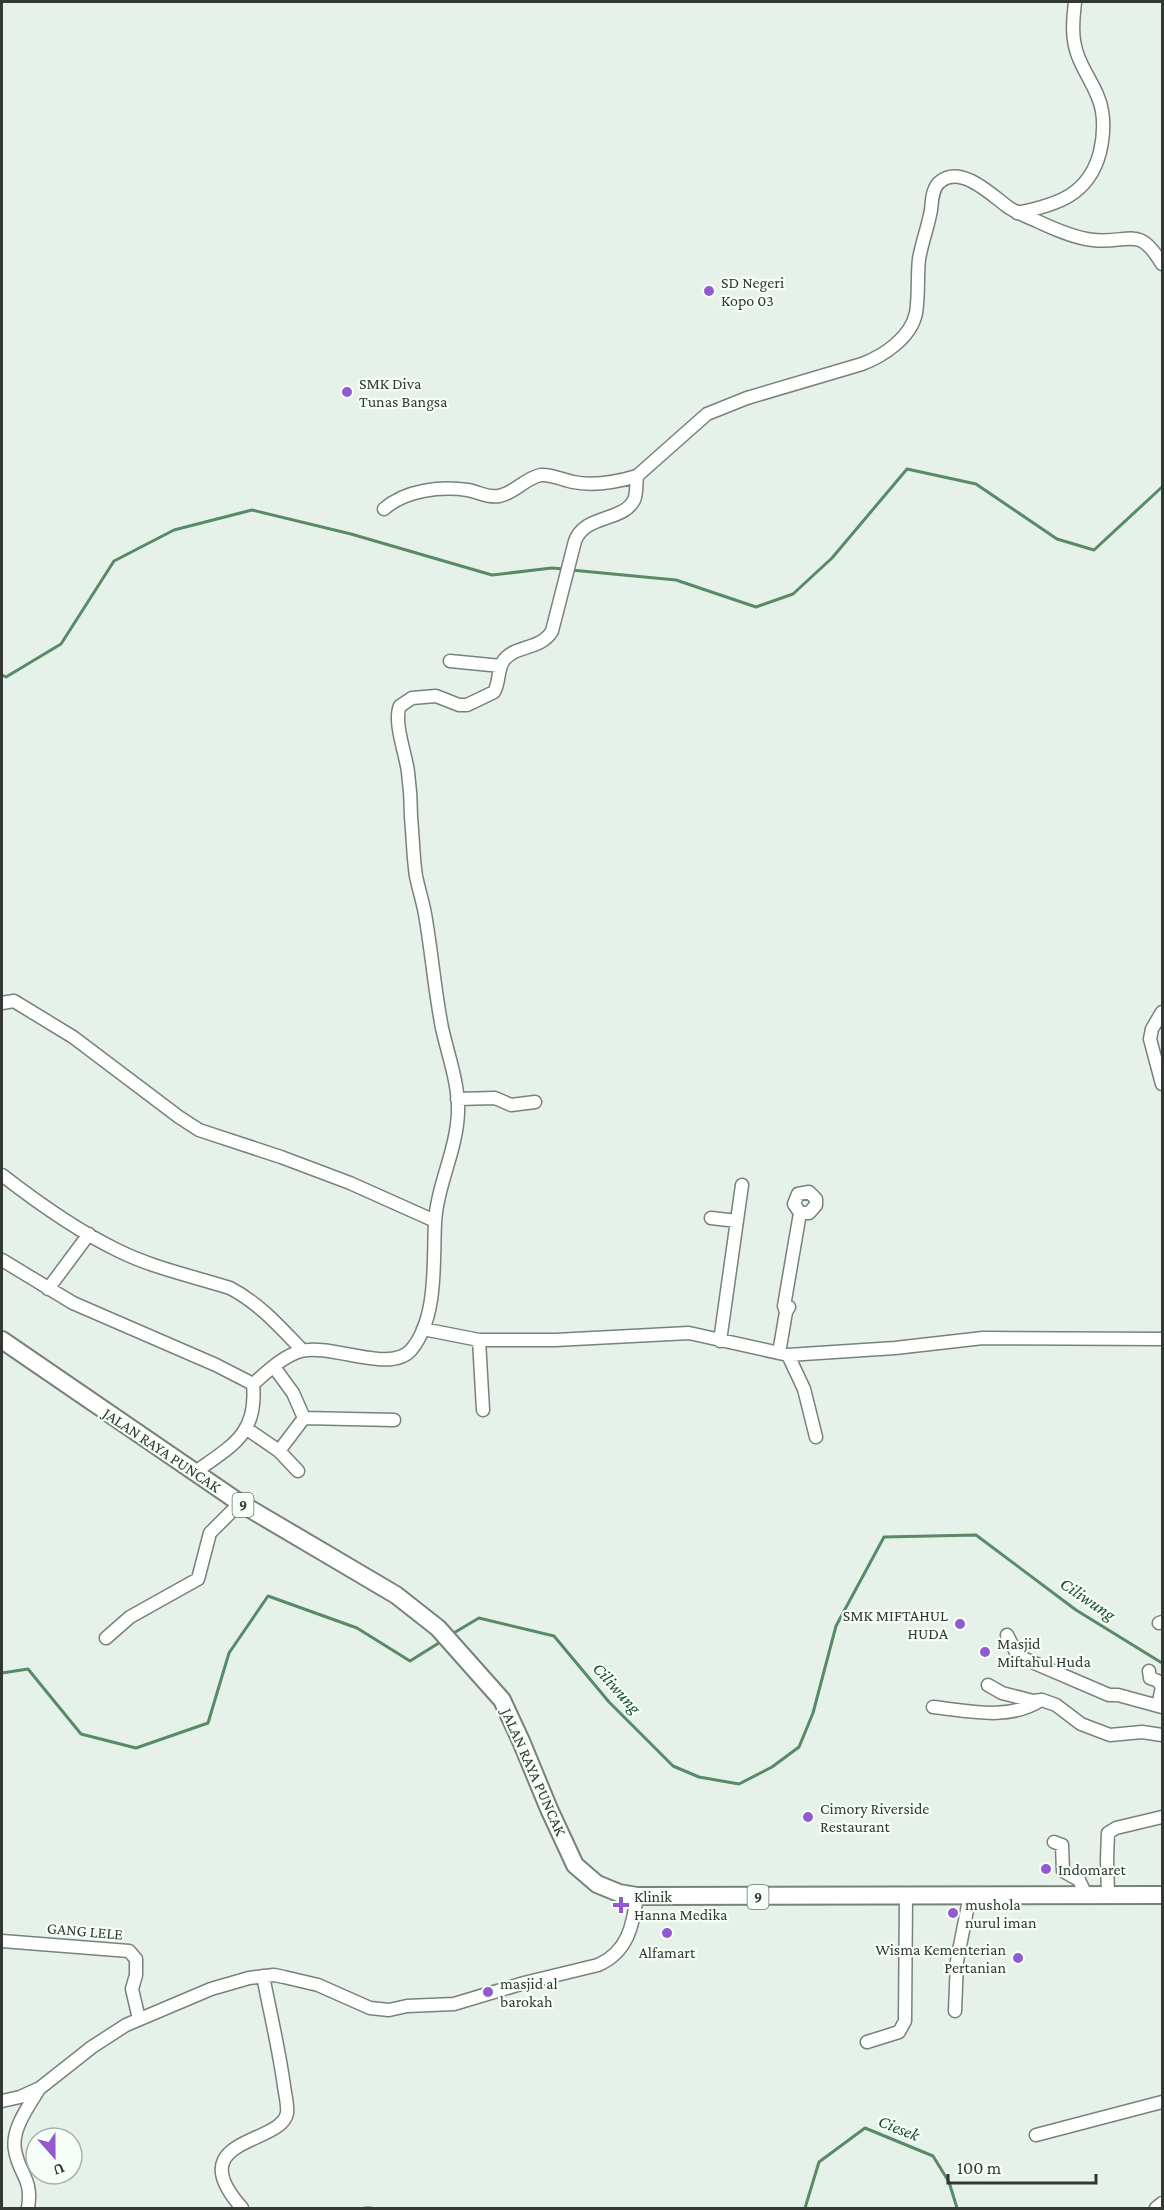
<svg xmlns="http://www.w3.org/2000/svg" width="1164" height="2210" font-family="'Crimson Pro',serif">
	<rect width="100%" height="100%" fill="#e6f2e9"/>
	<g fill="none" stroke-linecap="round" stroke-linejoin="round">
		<path stroke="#588a68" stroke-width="3" d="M571,570l105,10 80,27 37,-13 39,-36 75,-89 69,15 81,55 37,11 68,-63
			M2,675l4,2 55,-33 53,-83 60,-31 78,-20 99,24 141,41 60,-7 12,1
			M452,1634l27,-16 75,18 55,66 64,64 26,11 40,7 33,-17 27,-20 14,-34 23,-87 48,-89 92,-2 100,75 86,53
			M2,1673l26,-4 53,65 55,14 72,-25 21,-70 39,-57 89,32 53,33 32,-20
			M365,2208h6
			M805,2208l14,-46 46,-34 68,28 16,26 8,26"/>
		<g stroke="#77827a" stroke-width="15">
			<path id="minor" d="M1017,213c40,-8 72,-18 83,-61 3,-13 4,-29 2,-41 -3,-20 -17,-36 -24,-55 -7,-18 -5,-36 -3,-54
				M384,509c21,-19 57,-23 84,-19 11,2 19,8 31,6 16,-3 26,-18 42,-21 10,-1 22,5 32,7 20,4 44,0 64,-6
				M450,661l51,5
				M2,1003l12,-2 59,36 106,80 20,13 82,27 69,26 85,38
				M1162,1012l-10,17 -2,10 12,45
				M457,1099l38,-1 16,7 24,-3
				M2,1175c36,28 74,55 115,75 36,18 75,26 113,38 29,15 50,39 72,62
				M711,1218l26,3
				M2,1260l71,43 143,62 37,19
				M48,1289l41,-55
				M786,1312l-2,-6 16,-93 -6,-9 4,-10 11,-2 7,7v6l-7,8h-9
				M423,1329l56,11h76l134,-7 99,22 107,-7 88,-10 179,1
				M479,1340l4,70
				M720,1341l22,-156
				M779,1353l7,-41 3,-5
				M788,1355l16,34 12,48
				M274,1367l19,26 11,25 -25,33
				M304,1418l90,2
				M247,1429l32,22 19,20
				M194,1473c37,-27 64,-38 59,-89 14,-12 30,-28 48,-33 30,-8 89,23 110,-1 27,-32 22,-88 24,-127 2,-38 22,-73 23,-111 1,-28 -10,-57 -16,-84 -7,-36 -10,-72 -16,-108 -2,-15 -7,-29 -10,-44 -3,-19 -3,-39 -5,-59 0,-15 -1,-30 -3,-45 -2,-17 -15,-51 -8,-66l12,-8 24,-2 23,9h8l27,-13c6,-10 3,-23 10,-32 11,-15 37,-10 48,-29l23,-90c10,-27 48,-19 59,-41 3,-6 2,-17 3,-24l70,-62 40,-16 115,-34c21,-8 49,-26 54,-51 3,-18 1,-36 3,-54 3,-17 9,-32 12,-49 1,-9 1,-23 10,-29 21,-16 52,15 67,26 9,6 19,10 29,14 17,8 37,17 56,19 37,4 45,-16 69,24
				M1159,1623l3,-1
				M1007,1635l11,21 91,39h9l44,12
				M106,1638l24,-21 68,-38 12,-46 30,-30
				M1149,1671l1,7 8,3 4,6 -4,19
				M988,1685l14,8 31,8 9,-1 14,5 25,19 29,11 32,-3 20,3
				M933,1707c36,4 76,14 108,-7
				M1054,1842l8,3 1,26 16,9 7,15
				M1108,1895l-1,-36 1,-26 8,-5 46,-11
				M2,1941l127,10 7,8v16l-4,14 7,30
				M955,2011l2,-50 13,-66
				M867,2042l32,-10 6,-11 1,-125
				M2,2101l18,-4 20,-9 52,-41 34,-22 85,-36 38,-11 25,-3 10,2 34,8 52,23 19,2 18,-4 47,-2 70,-21 74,-18c30,-13 35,-40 39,-69
				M1036,2135l126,-33
				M28,2208c5,-30 -9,-33 -13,-58 -4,-21 14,-44 24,-61
				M242,2208c-63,-71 40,-63 45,-95 1,-8 -2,-19 -3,-27 -5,-37 -14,-74 -21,-110
				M1156,2208l6,-5"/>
		</g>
		<g stroke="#77827a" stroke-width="20">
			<path id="highway" d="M2,1340l238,163 156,92 42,33 64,72 19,41 28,68 26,56 22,19 22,9 18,3 525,-1"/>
		</g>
		<use href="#minor" stroke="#fff" stroke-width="12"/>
		<use href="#highway" stroke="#fff" stroke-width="16"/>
	</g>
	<g fill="#9259d0" stroke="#f5fff7" stroke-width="2">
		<circle cx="709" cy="291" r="6"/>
		<circle cx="347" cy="392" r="6"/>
		<circle cx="960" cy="1624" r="6"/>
		<circle cx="985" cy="1652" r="6"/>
		<circle cx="808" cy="1817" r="6"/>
		<circle cx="1046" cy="1869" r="6"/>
		<path d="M618 1896h6v6h6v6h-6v6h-6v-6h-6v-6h6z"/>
		<circle cx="953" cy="1913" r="6"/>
		<circle cx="667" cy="1933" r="6"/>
		<circle cx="1018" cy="1958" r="6"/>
		<circle cx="488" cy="1992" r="6"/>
	</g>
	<g text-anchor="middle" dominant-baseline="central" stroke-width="4.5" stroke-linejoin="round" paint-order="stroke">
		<g fill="#f5fff7" stroke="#6d746f" stroke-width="1.5">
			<rect x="232.5" y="1493" width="21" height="24" rx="4.5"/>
			<rect x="747.5" y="1885" width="21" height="24" rx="4.5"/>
		</g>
		<g font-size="15" font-weight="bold" fill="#333835">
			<text x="243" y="1505">9</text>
			<text x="758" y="1897">9</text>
		</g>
		<g font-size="16" fill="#333835" stroke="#f5fff7" text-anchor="start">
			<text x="721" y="282">SD Negeri<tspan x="721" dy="18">Kopo 03</tspan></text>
			<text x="359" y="383">SMK Diva<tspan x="359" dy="18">Tunas Bangsa</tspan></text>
			<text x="948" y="1615" text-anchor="end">SMK MIFTAHUL<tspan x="948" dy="18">HUDA</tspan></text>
			<text x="997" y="1643">Masjid<tspan x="997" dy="18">Miftahul Huda</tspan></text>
			<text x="820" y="1808">Cimory Riverside<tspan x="820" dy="18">Restaurant</tspan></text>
			<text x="1058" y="1869">Indomaret</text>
			<text x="634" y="1896">Klinik<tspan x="634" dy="18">Hanna Medika</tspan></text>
			<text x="965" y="1904">mushola<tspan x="965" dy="18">nurul iman</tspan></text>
			<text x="1006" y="1949" text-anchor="end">Wisma Kementerian<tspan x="1006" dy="18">Pertanian</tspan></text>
			<text x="667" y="1952" text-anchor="middle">Alfamart</text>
			<text x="500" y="1983">masjid al<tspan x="500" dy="18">barokah</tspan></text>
		</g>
		<g font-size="16" fill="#333835" stroke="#f5fff7">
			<text transform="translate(162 1450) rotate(34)">JALAN RAYA PUNCAK</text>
			<text transform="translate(534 1772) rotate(66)">JALAN RAYA PUNCAK</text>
			<text transform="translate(85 1931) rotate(5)">GANG LELE</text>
		</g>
		<g font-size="18" font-style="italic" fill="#1c4f2f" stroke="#f5fff7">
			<text transform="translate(1088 1599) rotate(34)">Ciliwung</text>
			<text transform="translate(617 1688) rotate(48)">Ciliwung</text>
			<text transform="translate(899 2128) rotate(22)">Ciesek</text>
		</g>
	</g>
	<rect width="1164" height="2210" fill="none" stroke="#333835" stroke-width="6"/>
	<g transform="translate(54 2156) rotate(159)"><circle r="28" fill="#f5fff7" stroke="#a7afa9" stroke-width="1.5"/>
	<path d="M0-4.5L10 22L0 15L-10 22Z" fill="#9259d0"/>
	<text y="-9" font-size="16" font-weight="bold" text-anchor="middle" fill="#333835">U</text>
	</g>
	<path d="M948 2174v9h148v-9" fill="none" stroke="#333835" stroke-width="3"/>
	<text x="957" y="2174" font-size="18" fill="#333835" stroke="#f5fff7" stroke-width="4.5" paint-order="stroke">100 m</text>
</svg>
